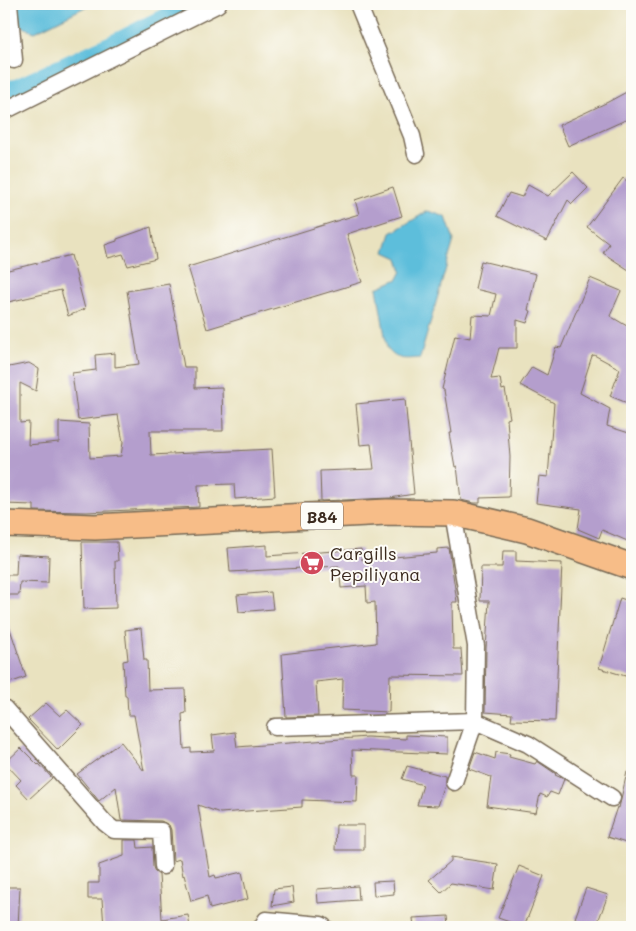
<svg xmlns="http://www.w3.org/2000/svg" width="636" height="931" font-family="Mali,sans-serif">
	<rect width="100%" height="100%" fill="#fdfcf7"/>
	<filter id="ink" filterUnits="userSpaceOnUse"><feTurbulence type="fractalNoise" baseFrequency=".02" numOctaves="2"/><feDisplacementMap in="SourceGraphic" scale="10" xChannelSelector="R" yChannelSelector="G"/><feConvolveMatrix kernelMatrix="1 2 1 2 8 2 1 2 1" color-interpolation-filters="sRGB"/></filter>
	<filter id="wash" filterUnits="userSpaceOnUse"><feTurbulence type="fractalNoise" baseFrequency=".0096" numOctaves="4" result="noise"/><feDisplacementMap in="SourceGraphic" scale="20" xChannelSelector="R" yChannelSelector="G"/><feGaussianBlur stdDeviation="1.12" result="paint"/><feColorMatrix in="noise" values="0 0 0 0 0 0 0 0 0 0 0 0 0 0 0 0 0 1.4 0 .05"/><feComposite in="paint" operator="in"/></filter>
	<g filter="url(#wash)">
		<rect width="100%" height="100%" fill="#e9e2bf"/>
		<path fill="#5dbedb" stroke="#4c747c" d="M16,4h75l-56,28c-17,-6 -18,-10 -19,-28z
			M428,211l18,6 8,23 -34,118c-15,1 -24,3 -33,-10l-10,-60 21,-9 4,-8 -4,-13 -13,-6 6,-19z"/>
		<g fill="none" stroke-linecap="round" stroke-linejoin="round">
			<path stroke="#5dbedb" stroke-width="16" d="M4,89l12,-2 104,-48 68,-35"/>
		</g>
		<g id="blocks">
			<path fill="#b49ecd" d="M632,89v28l-64,29 -9,-21 49,-23z
				M573,172l15,16 -16,16 -4,-4 -21,41 -50,-25 12,-23 13,4 6,-12 20,11z
				M623,178l9,7v87l-29,-19 6,-9 -22,-17z
				M393,187l9,29 -55,18 15,48 -155,47 -19,-62 171,-53 -4,-14z
				M151,227l5,32 -28,7 -5,-12 -15,4 -3,-13 12,-4v-2z
				M71,255l14,54 -17,7 -7,-26 -57,13v-32z
				M481,261l55,13 -8,36 3,1 -4,12 -10,-3v28h-18l-8,31 9,-1 2,12 3,-1 5,29 -3,1 3,38 -1,40 -29,1v5h-6l-13,-3 -4,-34 -2,1 -6,-34h2l-7,-43 -2,-1 13,-54 15,3 2,-23 19,1 5,-22 -21,-5z
				M590,278l31,13 -11,25 22,13v76l-22,-9 10,-27 -26,-14 -2,1 -12,37 30,16 -3,17 25,8v109l-30,-13 -3,8 -21,-9 3,-20 -45,-6 3,-27 9,1 6,-74 -34,-18 12,-18 15,8 9,-28 5,1z
				M169,284l15,83h11v21l27,-1 1,44h-73l1,24 121,-6 3,47 -40,3 -1,-15 -36,1 1,22 -113,5 -52,-1v-6l-30,-1v-136l25,-5 10,6 -3,22 -16,-8v40l9,-1 -1,23 31,-3v-20l30,2 1,34 31,-2 2,-14 -5,-27 -40,5 -6,-47 24,-3 -1,-15 20,-2v14l24,-3 -12,-73z
				M405,399l9,95 -24,4 -69,3 -1,-30 54,-2 -3,-25 -11,1 -4,-41z
				M82,542h35l1,19h-3l1,47 -32,1z
				M267,545v11l94,-7 1,11 75,-7v-4l12,-1 8,54h-5l1,47h8l2,27 -73,-1 -1,37 -47,-2 1,-31 -27,3 2,34 -32,1 -4,-63 94,-11 -1,-41 -8,1 -1,-17 -25,2 -2,-22 -109,6 -2,-24z
				M503,551h13v10l46,2 -7,158 -44,-1 1,-6 -27,-2 1,-63 3,-48h-9l1,-34h21z
				M17,554l32,2 -1,27 -28,-1 -1,13h-13l1,-20h9z
				M271,592l2,17 -34,3 -2,-17z
				M620,598l12,4v76l-33,-10z
				M4,617h2l20,60 -22,8z
				M141,628l3,32h3l1,30 37,-1 1,24 -4,1 2,35 7,-1v4l23,-1 -2,-16 23,-3 2,15 130,-10 39,2v-4l41,2v17l-95,-4 1,25h5l-1,27 -55,-2v7l-82,6 -22,-8 12,72 5,-2 1,3 26,-6 6,27 -38,10 -3,-13 -16,5 -7,-26 -1,1 -3,-17 -7,2 -2,-31 -2,-5 -8,-4 -40,-1 -5,-33 -17,14 -22,-27 44,-32 23,29 -10,-56h-6l-1,-19h-2l-2,-35 5,-1 -3,-30z
				M46,703l14,13 7,-6 16,15 -25,25 -30,-31z
				M21,748l17,17 1,-1 13,14 -23,21 -13,-14 5,-5 -16,-17z
				M475,752l20,7 1,-7 14,2 -1,3 26,7 2,-3 19,13 -1,1 9,4 -6,16 -8,-3 -3,5 -7,-3 -4,19 -49,-7 4,-29 -22,-8z
				M407,766l38,10v9l-7,21 -21,-1 6,-20 -21,-6z
				M627,772h5v73l-25,-8 10,-30 2,1z
				M336,825h28v25h-29z
				M124,840h13l1,8 14,-1 1,20 2,5 4,3 3,44 26,-4 2,12h-86l-2,-28h-14v-16h11v-18l25,-9z
				M451,857l47,7 -4,26 -43,-7 -10,9 -12,-12 22,-19z
				M519,866l25,10 -20,51 -26,-9z
				M393,881l1,13 -20,2 -1,-14z
				M358,886l1,14 -41,3 -1,-14z
				M4,887h16l-2,40h-14z
				M292,887l2,15 -22,4 2,-17z
				M586,888l22,7 -12,32 -17,-6 -4,-3z
				M448,916l1,11h-35l-1,-9z"/>
		</g>
	</g>
	<g filter="url(#ink)">
		<use href="#blocks" fill-opacity="0" stroke="#786a56" stroke-width="1"/>
		<g fill="none" stroke-linecap="round" stroke-linejoin="round">
			<g stroke="#786a56" stroke-width="19">
				<path id="minor" d="M9,4l5,56
					M358,4l54,132 4,18
					M4,111l214,-107
					M4,708l101,115 9,7 47,1 2,35
					M275,727l200,-6 1,-75 -23,-133
					M454,782l21,-61 53,23 84,54
					M262,927l4,-7 55,5 3,2"/>
			</g>
			<g stroke="#786a56" stroke-width="28">
				<path id="primary" d="M4,524l91,3 292,-15 66,1 74,17 105,37"/>
			</g>
			<use href="#minor" stroke="#fff" stroke-width="16"/>
			<use href="#primary" stroke="#f7bd88" stroke-width="25"/>
		</g>
	</g>
	<defs>
		<g id="supermarket-disc" transform="scale(1.25)"><circle r="9.5" fill="#d1495b" stroke="#fdfcf7"/><path d="M-6-5.5h2.5l.6 2H6L4.5 2H-2.5L-4.4-4H-6ZM-1.5 3.2a1.3 1.3 0 1 0 .1 0ZM3 3.2a1.3 1.3 0 1 0 .1 0Z" fill="#fff"/></g>
	</defs>
	<g fill-rule="evenodd">
		<use href="#supermarket-disc" x="312" y="563"/>
	</g>
	<g text-anchor="middle" dominant-baseline="central" stroke-width="4" stroke-linejoin="round" paint-order="stroke">
		<rect fill="#fdfcf7" stroke="#75695f" stroke-width="1" x="301" y="502.5" width="42" height="27" rx="4"/>
		<g font-size="16" font-weight="bold" fill="#3b2a1e">
			<text x="322" y="516">B84</text>
		</g>
		<g font-size="18" fill="#3b2a1e" stroke="#fdfcf7" text-anchor="start">
			<text x="330" y="553">Cargills<tspan x="330" dy="21">Pepiliyana</tspan></text>
		</g>
	</g>
	<rect width="636" height="931" fill="none" stroke="#fdfcf7" stroke-width="20"/>
</svg>
